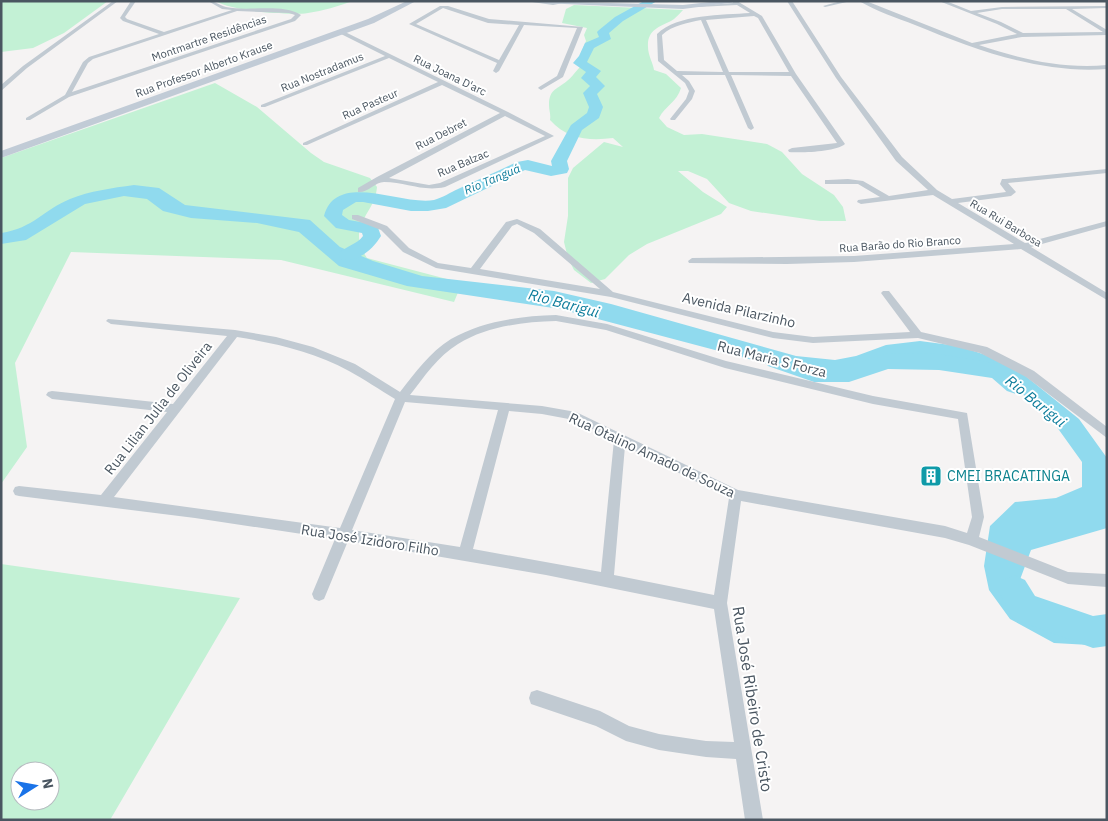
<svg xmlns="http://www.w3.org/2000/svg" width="1108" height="821" font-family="'IBM Plex Sans',sans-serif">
	<rect width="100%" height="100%" fill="#f5f3f3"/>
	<path fill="#c3f1d5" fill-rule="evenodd" d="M1,1h107l-44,32 -31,15 -32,4z
		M216,1h137c-15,5 -30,10 -45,12 -19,3 -77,-2 -92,-12z
		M574,5l109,5c-4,4 -8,9 -12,11 -12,6 -24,9 -23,26 0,8 5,16 6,23l12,4 15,14c-4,14 -16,18 -22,30l8,9 17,8 18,-1 65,10 15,8 20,22 32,21 9,12 3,14h-26l-69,-10 -22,-8 -22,-24 -19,-8h-10l25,21 24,15 -6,7 -74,30 -18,11 -24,24 -14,4 -17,-13 -6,-12 -4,-16 4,-26v-38l5,-10 31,-26 19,5 -10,-9c-24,3 -46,1 -63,-18 1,-6 -1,-9 -1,-15 0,-14 6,-15 14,-21 7,-4 12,-12 17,-17l1,-14 5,-12 -2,-6 3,-7 -25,-5 4,-14z
		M215,83l42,24 54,46 13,9 46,16 7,9c-2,28 -32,38 -10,71l95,25 -8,19 -173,-42 -210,-8 -56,111 12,84 -26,37v-326z
		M1,564l239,34 -130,222h-109zM20,771h30v30h-30z"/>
	<path fill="#90daee" d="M134,185l25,3 26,17 125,15 30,27 33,14 49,15 132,15 57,13 185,52 39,4 21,-4 30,-11 34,-4 38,5 31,10 34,18 56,45 28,39v70l-76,22 -13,35 23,34h66v27l-53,-3 -44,-24 -21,-29 -5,-24 6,-40 25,-24 41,-4 26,-11v-25l-28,-39 -38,-35 -28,-19 -45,-9 -55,-3 -50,17 -44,-3 -234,-62 -153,-23 -68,-20 -40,-34 -42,-9 -66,-5 -28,-7 -16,-12 -23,-3 -39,8 -59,36 -25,4v-11c33,-5 42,-23 69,-34 20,-8 42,-11 64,-14z"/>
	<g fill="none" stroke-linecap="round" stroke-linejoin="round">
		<path fill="#90daee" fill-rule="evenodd" d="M644,1h13l-34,20 -14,12 2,6 -17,9 -7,14 14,9 -5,6 9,9 -8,8 6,13 -4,11 -17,12 -15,31 2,8 -2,4 -16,3 -26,-6 -79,38 -18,3h-17l-48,-9h-7l-13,8 -1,5 7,5 28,5 4,11c-8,13 -23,27 -40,23l-3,-4c6,-9 19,-10 25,-19l-1,-3 -26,-5 -12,-12c12,-46 78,-10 110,-16 8,-2 17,-8 24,-11 20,-9 40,-18 59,-27l11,-2 24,6 -1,-5 20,-36 16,-12 2,-6 -6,-14 7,-7 -9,-8 5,-6 -13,-9 6,-7 6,-13 14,-6 -2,-5 2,-2 16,-13z
			M776,352l39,14h33l39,-13 52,1 68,11 18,14 3,6 -3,6 -9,3 -9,-3 -15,-13 -53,-8 -51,-1 -39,13h-35l-46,-16 -4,-6 4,-6z
			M1014,575l11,5 10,16 58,20 14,-2v32l-14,2 -80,-29 -15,-29 5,-10z"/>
		<path fill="#c1cad2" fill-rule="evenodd" d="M113,1h5l-91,67 -26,23v-6l22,-19z
			M131,1h5l-11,16 2,2 37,13 68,-22 -10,-1 -14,-8c7,0 11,4 18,6 22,5 56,-4 75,8l-6,6 -226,76 -39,23h-4v-2l39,-23 18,-33 6,-5 70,-23 -36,-13 -3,-3zM237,11l52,2 6,2 -4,4 -219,73 16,-29 5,-4z
			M525,1l43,1 -15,3z
			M733,1h4l25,15 34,58 49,70c-10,8 -43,9 -56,8l-1,-2 4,-2 45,-5 -46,-67 -60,-1 23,53 -3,2 -3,-2 -23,-53h-43l7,6 6,10 -3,8 -17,21h-4l-1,-1 16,-20 3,-8 -4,-8 -27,-22 -1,-27c20,-20 66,-19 93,-21l-13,-8 -39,2 -2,-1 37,-3zM754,16l4,2 31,54h-60l-23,-52zM701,20l22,52 -46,-1 -13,-11 -2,-25c11,-10 25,-12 39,-15z
			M787,1h5l49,76 61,80 35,33 15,9 54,-7 -6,-8 2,-5h3l102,-10v4l-99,10 8,9 -5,4 -53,7 67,40 82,-22v5l-76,21 76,46v7l-86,-51 -167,13 -67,2 -98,-1 -1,-2 4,-3 162,-2 160,-12 -81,-49 -72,9 -4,-2 1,-2 22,-3 -22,-13h-33v-4h3l20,-1 15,2 26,15 39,-6 -32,-29 -60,-83z
			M841,1h10l-26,6 -2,-1z
			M859,1h7l106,42 45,-9 -20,-10 -58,-23h7l25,10 31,-4 105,-1v2l-35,1 35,21v5l-85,2 -43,8c41,14 83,24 128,20v4c-67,5 -131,-19 -192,-44 -18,-7 -39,-14 -56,-24zM1002,9h64l37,23 -80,1 -22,-11 -24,-9z
			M440,6h8l41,13 94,8 -20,50 -22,13 -3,-2 1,-1 18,-11 20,-48 -53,-3 -25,46 -3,2 -3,-2 4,-8 -88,-39zM443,8l45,15 31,2 -20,35 -83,-36z
			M341,30l167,82 46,24 -109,51c-23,5 -39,-5 -61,-5 -9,0 -16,11 -26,10v-4l19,-11 123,-64 -58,-28 -135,60h-4v-2l135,-61 -49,-24 -124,49h-4v-2l124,-49 -46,-23zM505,116l40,20 -105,47 -11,2 -40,-7z
			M352,215h6l29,11 22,22 29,15 33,5 35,-46 11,-3 23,10 73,63 160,40 40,5 97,-5 -29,-39 2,-2h6l32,41 66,15 47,24 73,56v11l-81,-61 -46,-24 -62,-15 -105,5 -40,-5 -162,-41 -175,-29 -33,-16 -22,-22 -29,-11zM517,224l17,9 66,56 -120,-20 32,-43z
			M556,315l51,9 119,37 147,35 94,17 17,104 -5,20 89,35 39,2v13l-39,-3 -99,-39 -24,-7 -204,-37 -14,102 36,217h-18l-9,-61 -30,-2 -47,-7 -33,-9 -30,-15 -65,-22 -2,-6 2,-6 6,-2 63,21 29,15 30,8 47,7 28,1 -20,-133 -168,-34 -198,-34 -24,58 -5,2 -5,-2 -2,-5 23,-55 -140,-21 -176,-22 -4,-1 -2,-4 2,-4 4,-1 82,9 66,-83 -115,-13 -6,-4 2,-3 4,-1 121,13 54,-68 -116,-12 -5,-3 2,-2 127,11 41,7 37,10 42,17 45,28c15,-19 30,-40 51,-53 31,-18 70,-23 105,-24zM556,321l50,9 119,38 148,36 85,15 14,98 -5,16 -22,-7 -207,-36 -162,-78 -34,-6 -132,-11c14,-18 28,-39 48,-51 29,-18 65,-22 98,-23zM237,337c38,6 78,15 112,34 15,8 31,19 46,28l-55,129 -226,-31zM405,402l93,8 -38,137 -108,-17zM509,411l33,3 32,6 40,20 -13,132 -128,-23zM625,446l104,52 -15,97 -100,-20z"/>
		<path fill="#c1cbd6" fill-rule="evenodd" d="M407,1h9l-42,22 -373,135v-7l367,-132z
			M538,1l145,4 36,-4h26l-62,8 -142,-6z"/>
	</g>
	<defs>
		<g id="building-square" transform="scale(1.125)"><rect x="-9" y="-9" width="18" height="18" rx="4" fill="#0f9aa8" stroke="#fff"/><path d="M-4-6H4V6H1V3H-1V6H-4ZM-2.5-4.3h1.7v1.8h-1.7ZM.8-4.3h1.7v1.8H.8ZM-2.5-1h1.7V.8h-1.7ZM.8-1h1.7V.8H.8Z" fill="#fff"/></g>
	</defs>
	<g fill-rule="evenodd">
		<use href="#building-square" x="931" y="476"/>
	</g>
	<g text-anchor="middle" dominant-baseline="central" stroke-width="4" stroke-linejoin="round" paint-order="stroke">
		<g font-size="11" fill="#4a5661" stroke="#fff">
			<text transform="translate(209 38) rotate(-19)">Montmartre Residências</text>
			<text transform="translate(204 69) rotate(-20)">Rua Professor Alberto Krause</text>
			<text transform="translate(322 72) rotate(-22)">Rua Nostradamus</text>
			<text transform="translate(450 75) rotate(26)">Rua Joana D'arc</text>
			<text transform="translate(370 104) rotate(-24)">Rua Pasteur</text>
			<text transform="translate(441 134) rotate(-27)">Rua Debret</text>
			<text transform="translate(463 163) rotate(-23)">Rua Balzac</text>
			<text transform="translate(1006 223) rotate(31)">Rua Rui Barbosa</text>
			<text transform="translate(900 244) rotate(-4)">Rua Barão do Rio Branco</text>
		</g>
		<g font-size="12" font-style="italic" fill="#0c7c9b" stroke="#fff">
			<text transform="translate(492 179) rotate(-23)">Rio Tanguá</text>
		</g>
		<g font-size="14" fill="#4a5661" stroke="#fff">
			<text transform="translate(739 310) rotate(13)">Avenida Pilarzinho</text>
			<text transform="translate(772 359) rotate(14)">Rua Maria S Forza</text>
			<text transform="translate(158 408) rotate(-52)">Rua Lilian Julia de Oliveira</text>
			<text transform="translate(652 455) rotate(25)">Rua Otalino Amado de Souza</text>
			<text transform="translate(370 540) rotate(9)">Rua José Izidoro Filho</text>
		</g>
		<g font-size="14" fill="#0d838f" stroke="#fff" text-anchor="start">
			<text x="947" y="476">CMEI BRACATINGA</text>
		</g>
		<g font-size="15" font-style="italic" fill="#0c7c9b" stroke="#fff">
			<text transform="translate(564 303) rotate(15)">Rio Barigui</text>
			<text transform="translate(1036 401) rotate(39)">Rio Barigui</text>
		</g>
		<g font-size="16" fill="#4a5661" stroke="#fff">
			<text transform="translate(753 699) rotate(81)">Rua José Ribeiro de Cristo</text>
		</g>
	</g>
	<rect width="1108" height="821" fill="none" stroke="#4a5661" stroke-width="5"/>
	<g transform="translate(35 786) rotate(79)"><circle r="24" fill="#ffffff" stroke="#b7bbc0"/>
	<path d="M0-4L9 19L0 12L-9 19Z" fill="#1a73e8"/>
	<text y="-8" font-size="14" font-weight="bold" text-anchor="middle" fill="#4a5661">N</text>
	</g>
</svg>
